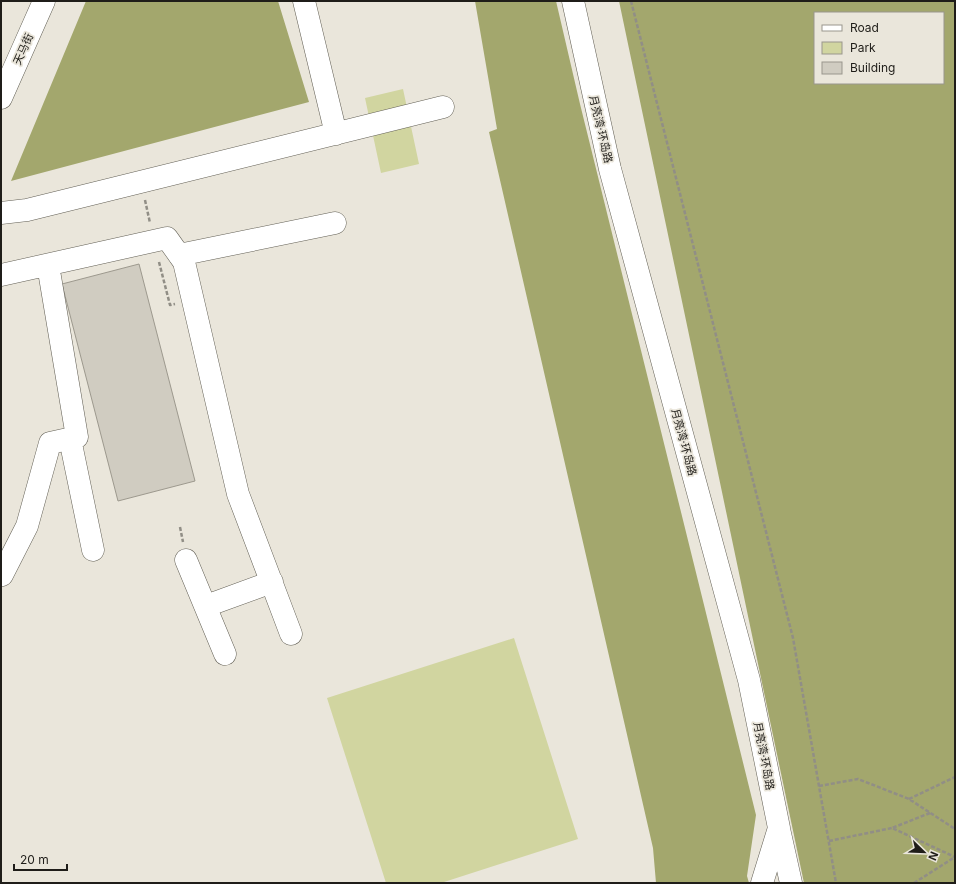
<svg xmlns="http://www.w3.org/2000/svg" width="956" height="884" font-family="Inter,'Noto Sans SC',sans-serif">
	<rect width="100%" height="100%" fill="#eae6db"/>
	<path fill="#d1d5a0" d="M403,89l16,75 -38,9 -16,-75z
		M514,638l64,201 -137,44h-55l-59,-185z"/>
	<path fill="#a3a76d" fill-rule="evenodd" d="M86,1h192l31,101 -298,79z
		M475,1h81l24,103 176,711 -9,61 2,7h-93l-3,-35 -164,-716 8,-3z
		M619,1h336v882h-151zM815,13h128v70h-128z"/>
	<path fill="#d0ccc1" stroke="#9d998e" d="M139,264l56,217 -77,20 -56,-217z"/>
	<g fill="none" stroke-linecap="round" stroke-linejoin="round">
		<g stroke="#636056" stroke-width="23">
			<path id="minor" d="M304,1l32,133
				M573,1l37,168 139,511 30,148 -17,55
				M1,98l43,-97
				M1,213l26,-3 416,-103
				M179,255l156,-32
				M1,275l166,-37 17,24 54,232 53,140
				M70,439l23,111
				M186,560l39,94
				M2,575l25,-49 23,-83 27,-6 -29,-172
				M206,606l66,-24
				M779,829l12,54"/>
		</g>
		<path stroke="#918e86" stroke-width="2.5" stroke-dasharray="4 2" stroke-linecap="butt" d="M631,1l162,637 43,245
			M145,200l5,23
			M159,262l11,43 5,-1
			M180,527l3,15
			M819,786l39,-7 51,20 46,30
			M909,799l46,-22
			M930,813l-38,15 63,29
			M829,841l63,-13
			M914,883l41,-26"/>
		<use href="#minor" stroke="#fff" stroke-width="22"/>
	</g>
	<g text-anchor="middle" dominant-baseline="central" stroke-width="3.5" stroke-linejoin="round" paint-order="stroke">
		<g font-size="11" fill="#1f1d19" stroke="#eae6db">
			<text transform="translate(23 49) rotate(-66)">天马街</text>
			<text transform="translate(601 129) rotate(77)">月亮湾·环岛路</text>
			<text transform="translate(684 442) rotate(75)">月亮湾·环岛路</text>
			<text transform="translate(764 756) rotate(79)">月亮湾·环岛路</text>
		</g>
	</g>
	<rect width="956" height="884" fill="none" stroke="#1f1d19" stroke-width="4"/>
	<rect x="814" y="12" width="130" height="72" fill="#eae6db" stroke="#99968d"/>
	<rect x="822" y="25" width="20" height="6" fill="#ffffff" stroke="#99968d"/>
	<text x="850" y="32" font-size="12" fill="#1f1d19">Road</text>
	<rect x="822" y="42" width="20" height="12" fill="#d1d5a0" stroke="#99968d"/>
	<text x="850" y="52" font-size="12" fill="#1f1d19">Park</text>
	<rect x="822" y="62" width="20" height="12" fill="#d0ccc1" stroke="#99968d"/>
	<text x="850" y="72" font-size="12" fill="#1f1d19">Building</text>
	<g transform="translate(924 852) rotate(113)" stroke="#eae6db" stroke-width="3" paint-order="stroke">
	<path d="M0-3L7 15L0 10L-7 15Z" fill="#1f1d19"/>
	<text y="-6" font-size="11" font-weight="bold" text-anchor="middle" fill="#1f1d19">N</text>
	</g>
	<path d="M14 864v6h53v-6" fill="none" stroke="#1f1d19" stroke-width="2"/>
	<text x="20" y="864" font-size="12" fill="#1f1d19" stroke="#eae6db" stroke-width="3" paint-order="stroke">20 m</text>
</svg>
